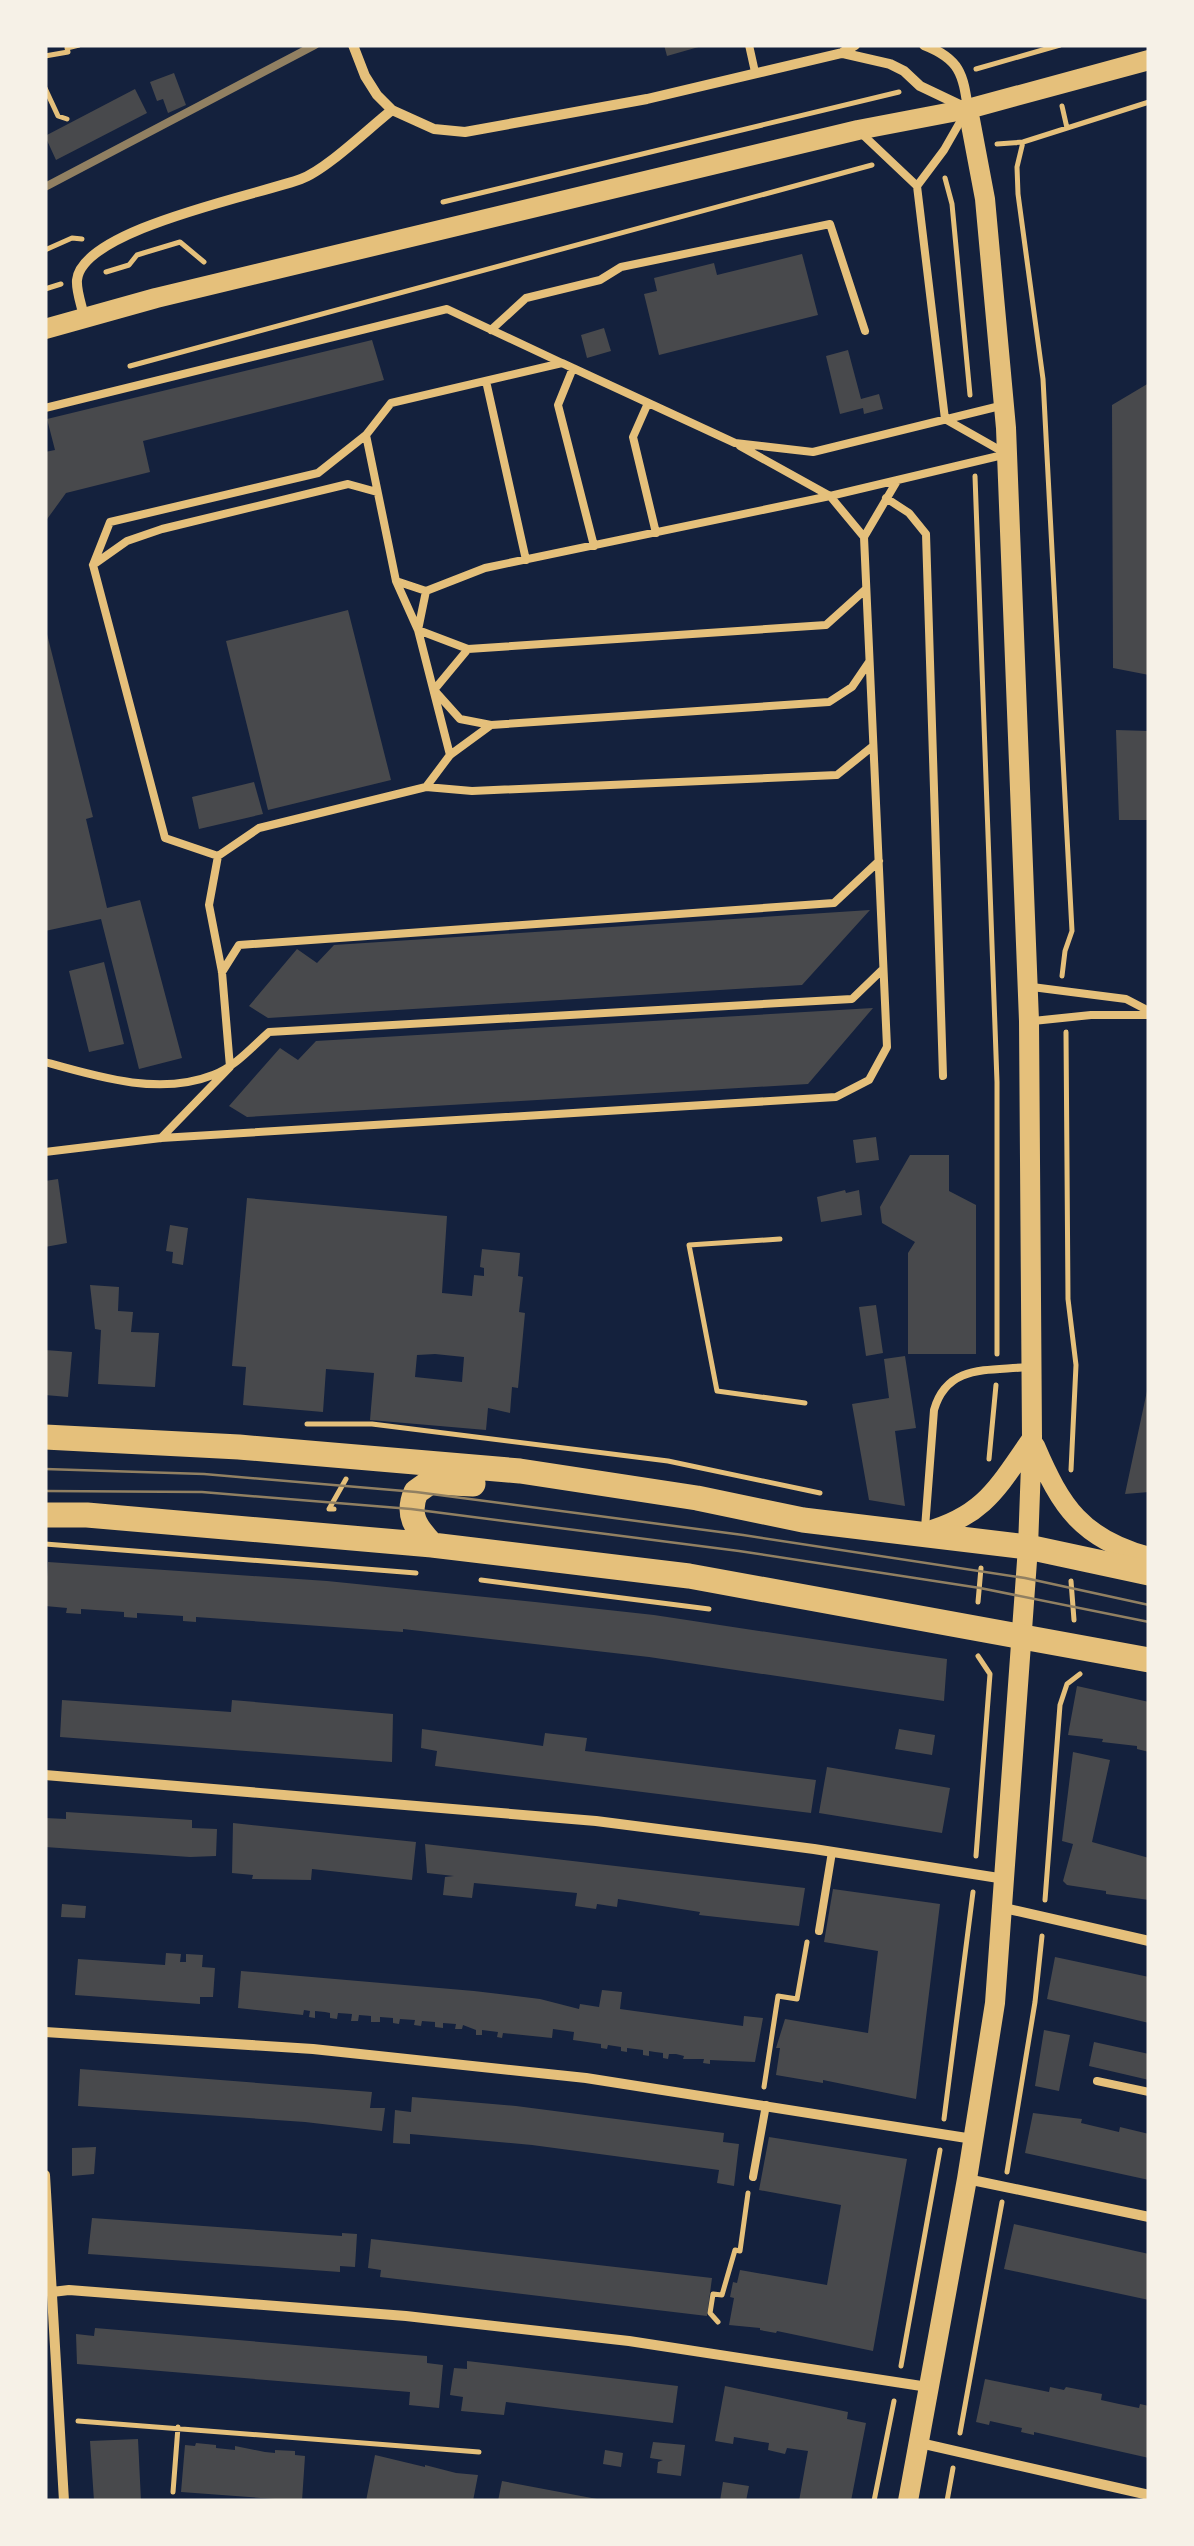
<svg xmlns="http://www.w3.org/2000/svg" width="1194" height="2546" font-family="'IBM Plex Sans',sans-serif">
	<rect width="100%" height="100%" fill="#14213d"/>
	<path fill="#48494c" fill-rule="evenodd" d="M664,45h38v1l-35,10z
		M174,73l12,32 -18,8 -5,-14 -6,2 -7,-19z
		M135,89l12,24 -91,47 -11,-24z
		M802,254l16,61 -159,40 -15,-61 13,-3 -3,-13 60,-15 3,12z
		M604,328l7,23 -24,7 -6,-23z
		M372,340l12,40 -241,61 7,31 -84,21 -21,29v-70l10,-2 -8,-31z
		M848,350l13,49 18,-5 4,15 -19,5 -1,-6 -23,6 -14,-58z
		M1149,383v292l-36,-7 -1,-263z
		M348,610l43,170 -123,30 -42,-169z
		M46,630l47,187 -7,2 21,89 33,-8 42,158 -43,11 -38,-150 -56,12z
		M1116,730l33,1v89h-30z
		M254,782l9,32 -64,15 -7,-32z
		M870,910l-68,75 -534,33 -19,-12 48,-57 20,14 17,-18z
		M104,962l20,82 -35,8 -20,-81z
		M873,1008l-65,76 -561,33 -18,-11 51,-58 18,12 18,-19z
		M876,1137l3,23 -23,3 -3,-23z
		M910,1155h39v36l27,14v149h-68v-101l7,-11 -33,-19 -2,-16z
		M58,1179l9,64 -22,4v-66z
		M845,1190l1,3 13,-3 3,25 -41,7 -4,-25z
		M247,1198l200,18 -5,77 30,3 2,-21 10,1v-8l-4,-1 2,-18 38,4 -2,23 5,1 -4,35 6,1 -7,75 -6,-1 -2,26 -22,-5 -2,22 -116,-10 4,-47 -48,-4 -3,43 -80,-7 3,-38 -14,-1zM435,1354l29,3 -2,25 -47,-5 2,-22z
		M170,1225l18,3 -5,37 -11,-2 1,-11 -7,-1z
		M90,1285l29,2 -1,24 15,1 -2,20 28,1 -4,54 -57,-3 3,-54 -6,-1z
		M876,1305l7,48 -17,3 -7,-49z
		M45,1350l27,2 -4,45 -23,-2z
		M905,1356l11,72 -21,3 10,75 -36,-6 -17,-96 37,-6 -5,-39z
		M1147,1391l2,101 -24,2z
		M48,1562l279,19 208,21 119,13 238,36 55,8 -3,42 -295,-44 -246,-28v3l-207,-15v5l-13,-1v-5l-46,-3v5l-13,-1v-5l-43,-3v5l-15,-1 1,-5 -22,-2z
		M1077,1686l72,16v50l-12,-3v-3l-35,-4 1,-3 -35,-4z
		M62,1700l169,12 1,-12 161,14 -1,48 -332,-25z
		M422,1729l121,17 2,-13 42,5 -2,13 231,29 -5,33 -376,-47 2,-15 -16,-3z
		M899,1729l36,6 -3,20 -37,-6z
		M1073,1752l37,8 -18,82 57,16v42l-43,-6v-3l-39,-6 -4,-4 10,-37 -11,-3z
		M827,1767l123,21 -8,45 -123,-20z
		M66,1812l126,8v8l25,1 -1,27 -26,1 -145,-10v-29l21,1z
		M233,1823l183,19 -4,38 -100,-11 -1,11 -59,-1 1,-4 -21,-2z
		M425,1844l380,44 -6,38 -100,-11 1,-3 -82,-13 -1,8 -20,-3 -1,5 -21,-3 2,-13 -103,-10 -2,15 -29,-3 2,-18 9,-1 -27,-3z
		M833,1889l107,15 -24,195 -93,-19v3l-47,-8 4,-27h-4l9,-29 83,14 10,-82 -54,-9z
		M62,1904l24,2 -1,12 -24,-1z
		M166,1953l15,1 -1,8h6v-8l17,1 -1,12 13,1 -2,29h-13v7l-125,-9 3,-36 87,6z
		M1055,1957l94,20v46l-102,-24z
		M241,1971l233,20 66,8 39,10 1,-5 19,3 3,-17 20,2 -2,17 123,17 1,-10 19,2 -8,44 -45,-2v4l-7,-1 1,-4h-21l1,-3 -8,-2h-7l-1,5 -5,-1v-5l-8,-1 -6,-1v5l-6,-1v-5l-16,-2v4l-6,-1v-4l-13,-2 -1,4 -6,-1v-4l-28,-4 1,-8 -21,-3 -1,9 -49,-5 -1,5 -5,-1 1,-5 -16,-2v5h-6v-5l-13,-5 -1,4h-7l1,-5 -13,-1v5l-8,-1v-5l-13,-1 -1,5 -7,-1 1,-5 -15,-1 -1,5 -6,-1v-5l-13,-1v5h-9v-6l-12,-1 -1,6h-7l1,-7 -14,-1 -1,6 -7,-1v-5l-5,-1 -10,-1v7l-6,-1 1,-6 -6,-1 -1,5 -65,-7z
		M1044,2030l26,5 -11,56 -24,-5z
		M1094,2042l55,12v26l-60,-14z
		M80,2069l292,23 -2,16h15l-3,23 -77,-9 -227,-16z
		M412,2097l104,9 208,27 -1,9 16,2 -5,42 -17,-3 2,-13 -187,-25 -122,-11v10l-17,-1 2,-33 16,2z
		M1033,2113l49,6 -1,4 38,9 1,-5 29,7v46l-124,-27z
		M769,2137l138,22 -34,192 -96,-20 -1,2 -16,-3v-2l-31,-3 5,-27 -4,-1 3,-15 4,1 3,-13 87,15 14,-80 -82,-15z
		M96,2147l-2,27 -22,2v-28z
		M92,2218l250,18v-3l15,1 -2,33 -15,-1v6l-252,-18z
		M1014,2224l135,30v46l-145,-31z
		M371,2239l341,39 -5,38 -327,-39 1,-7 -13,-2z
		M95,2328l332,28v7l16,2 -4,43 -30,-3 1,-13 -333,-28 -1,-30 18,2z
		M467,2361l211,25 -5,37 -167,-21 -2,13 -43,-4 2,-14 -13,-2 4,-27 13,1z
		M985,2379l64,13 1,-5 14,3 2,-3 36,7 -1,6 18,4 20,4 1,-4 9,2v52l-115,-26v3l-13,-3 1,-4 -32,-7 -1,4 -13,-3z
		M725,2386l123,26 -1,7 19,4 -15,78h-52l9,-50 -21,-3 -2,6 -17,-4 1,-7 -35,-6 -1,7 -18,-3z
		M138,2439l3,62h-47l-4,-60z
		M653,2442l32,3 -4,31 -24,-3 1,-11 5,-2 -13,-2z
		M196,2443l20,2v3l19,2v-4l30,6 10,1v-3l20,1v4l10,1 -3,45 -121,-9 4,-47 10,1z
		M605,2450l18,3 -2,14 -18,-3z
		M375,2455l50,12v-2l31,8 22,2 -5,26h-107z
		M502,2481l95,18v2h-99z
		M723,2482l26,4 -3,15h-26z"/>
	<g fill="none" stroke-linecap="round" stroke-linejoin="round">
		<path stroke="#e5c07b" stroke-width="5" d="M45,56l23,-4 -1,-4 12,-3
			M976,69l84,-24
			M45,88l13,28 9,3
			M1062,106l5,22
			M1023,142l-6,25 1,27 25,185 29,552 -7,20 -3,25
			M997,144l26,-2 126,-40
			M945,178l7,26 18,191
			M443,202l456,-110
			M45,250l27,-12 10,1
			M106,272l23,-7 8,-10 43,-13 24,20
			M45,289l16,-5
			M130,366l742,-201
			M975,476l22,606v272
			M1066,1032l2,267 8,66 -5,105
			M780,1239l-91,6 28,146 88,12
			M307,1424h65l296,37 152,32
			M989,1459l7,-74
			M334,1509h-5l17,-30
			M45,1544l371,29
			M481,1580l228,29
			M1071,1581l3,39
			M978,1602l3,-34
			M976,1856l14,-182 -12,-18
			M1045,1900l15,-195 7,-21 13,-10
			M764,2087l14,-91 19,3 10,-57
			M944,2119l29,-227
			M1007,2172l28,-170 7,-66
			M718,2322l-8,-9 3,-19 9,1 13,-45 5,1 8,-58
			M901,2366l39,-216
			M78,2421l401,31
			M960,2433l42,-231
			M173,2492l5,-65
			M874,2501l20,-100
			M947,2501l6,-33"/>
		<path stroke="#e5c07b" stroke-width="8" d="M749,45l6,27
			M861,133l56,53 28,233 60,34
			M917,186l27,-36 20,-35
			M491,330l35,-32 74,-18 21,-13 209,-43 35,107
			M573,368l-15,37 36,141
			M486,381l40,179
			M648,403l-15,34 23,96
			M1000,406l-187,46 -78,-9 -173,-80 -171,40 -25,32 30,146 30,10 59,-23 345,-72 177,-42
			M45,408l402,-99 115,54
			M740,446l90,50 34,41
			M886,498l23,15 17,21 17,542
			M93,565l34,-24 35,-12 186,-45 29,8
			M396,581l22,49 50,19
			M426,591l-8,39 32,125
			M491,725l-31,-6 -26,-29 34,-41 358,-24 40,-36
			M426,787l46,4 365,-16 36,-29
			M218,856l-53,-18 -72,-273 17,-43 208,-49 48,-38
			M222,972l17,-27 595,-42 45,-42
			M1032,987l94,12 23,12
			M1033,1021l58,-6h58
			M45,1062c53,15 115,34 168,13 22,-8 39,-28 56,-43l583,-33 31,-30
			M161,1138l69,-71 -8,-95 -13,-67 9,-49 41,-28 167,-41 24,-32 41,-30 338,-23 23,-15 17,-25
			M45,1152l116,-14 675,-41 33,-17 18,-33 -23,-510 33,-56
			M925,1528l9,-118c13,-46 54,-39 93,-43
			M819,1931l13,-79
			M1097,2081l52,11
			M753,2177l13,-72"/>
		<path stroke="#e5c07b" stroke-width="10" d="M353,45l12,31 12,19 15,15 42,19 31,3 182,-33 195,-46 13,-8
			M924,45c36,14 39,29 44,64
			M842,53l48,11 14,7 16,15 42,20
			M84,317c-2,-11 -8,-26 -7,-37 5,-51 181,-85 224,-101 25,-9 68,-51 91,-69
			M45,1775l551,46 218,28 191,30
			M1004,1908l145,33
			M45,2032l268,17 273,29 387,61
			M45,2175l19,326
			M967,2179l182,38
			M52,2292l17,-2 337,26 223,25 299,46
			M920,2443l229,52"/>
		<path stroke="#e5c07b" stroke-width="20" d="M45,329l111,-31 702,-168 110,-21 181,-49
			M1035,1446c26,61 47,93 114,111
			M925,1532c59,-16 73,-45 106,-92
			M908,2501l59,-322 28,-176 33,-456 4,-109 -3,-417 -23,-593 -21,-229 -17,-90"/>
		<path stroke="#e5c07b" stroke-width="25" d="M45,1437l194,10 281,24 177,27 106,22 225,27 121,26
			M45,1515h42l345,30 257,31 460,84
			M432,1545c-16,-17 -26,-30 -16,-53l14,-10 43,2"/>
		<path stroke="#918062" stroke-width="2.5" d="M45,1469l159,5 212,18 327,43 282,43 124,27
			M45,1491l157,1 209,17 328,42 241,37 169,34"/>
		<path stroke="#918062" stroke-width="8" d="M45,187l270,-142"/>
	</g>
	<rect width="1194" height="2546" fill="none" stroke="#f6f1e7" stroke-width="95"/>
</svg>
